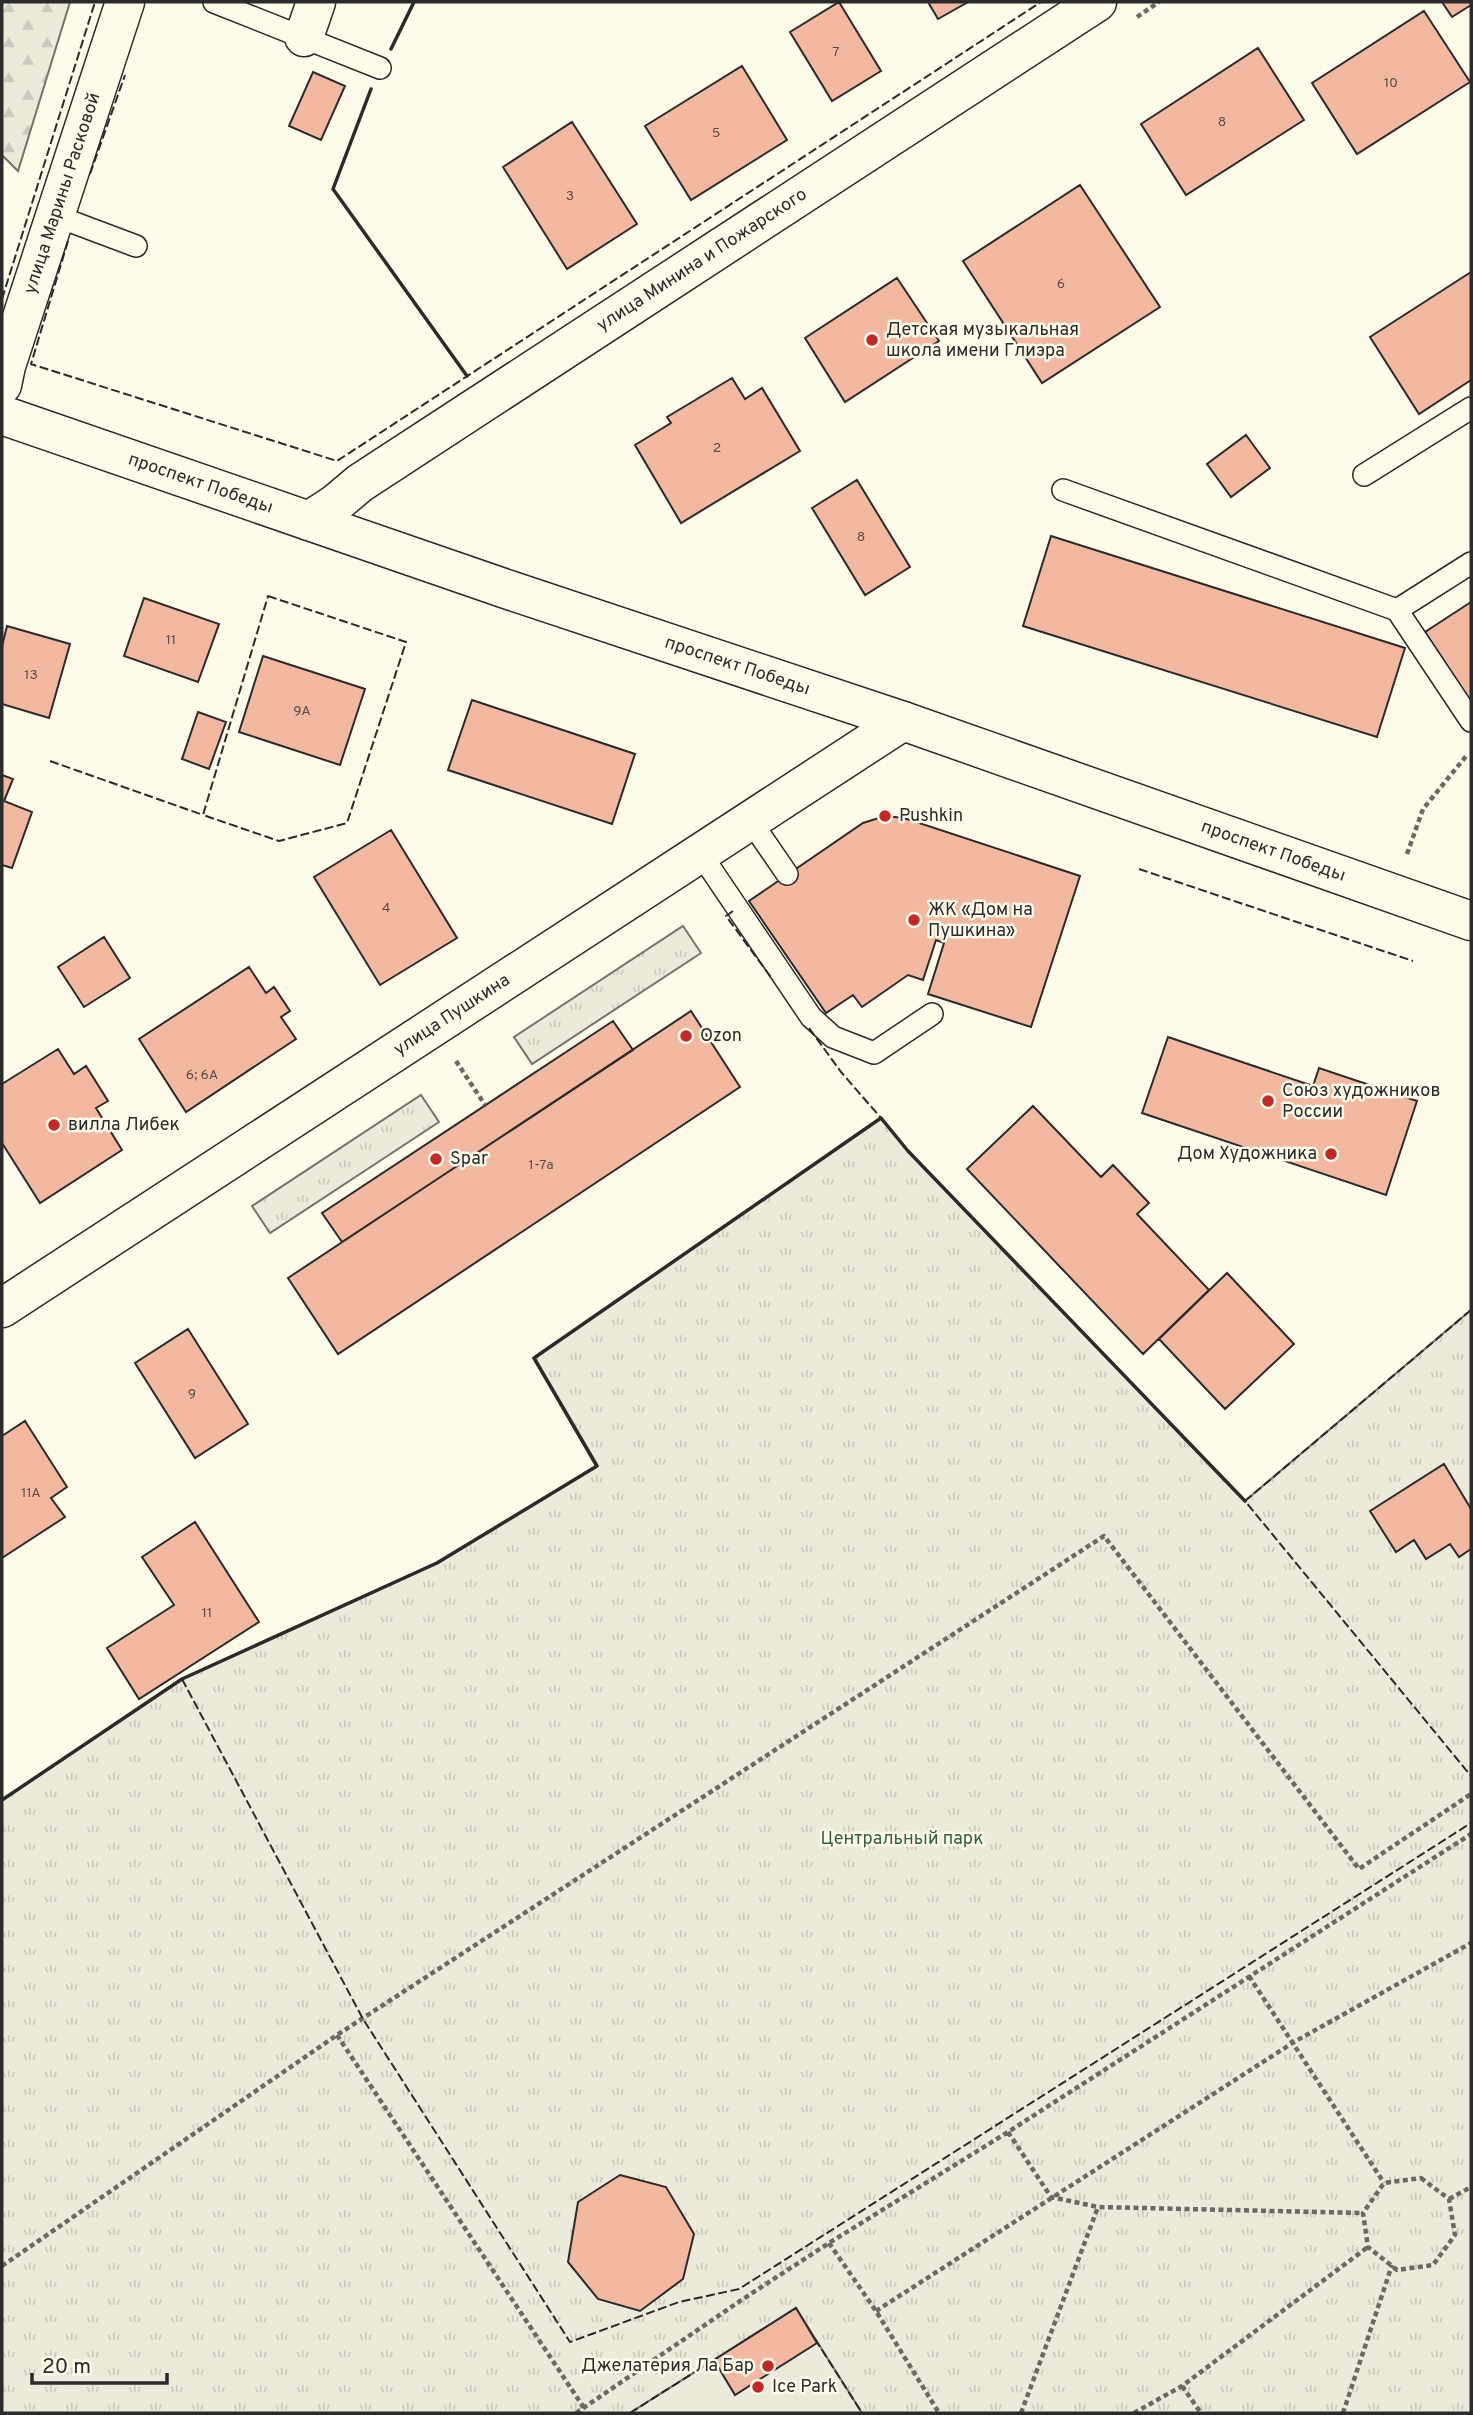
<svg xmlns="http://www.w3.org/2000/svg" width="1473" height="2415" font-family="Overpass,sans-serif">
	<defs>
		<pattern id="forest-firs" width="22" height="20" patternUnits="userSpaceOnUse" patternTransform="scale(1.75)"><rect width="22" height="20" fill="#ecebdb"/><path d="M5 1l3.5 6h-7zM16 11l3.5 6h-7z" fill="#cbcabc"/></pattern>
		<pattern id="park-tufts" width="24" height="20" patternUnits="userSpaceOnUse" patternTransform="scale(1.75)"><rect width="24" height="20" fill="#ecebdb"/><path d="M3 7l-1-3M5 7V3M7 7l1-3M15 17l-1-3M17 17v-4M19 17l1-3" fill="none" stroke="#cbcabc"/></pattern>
	</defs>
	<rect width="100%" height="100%" fill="#fdfbea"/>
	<path fill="url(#forest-firs)" stroke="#74746e" stroke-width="2" d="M2,2h68l-52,169 -16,-16z"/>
	<path fill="url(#park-tufts)" stroke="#74746e" stroke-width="2" d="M683,926l18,27 -169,111 -18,-27z
		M421,1095l18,27 -169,111 -18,-27z
		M881,1118l27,33 337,350 226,-191v1103h-609l-67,-104 -165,104h-628v-613l180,-121 254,-116 160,-97 -62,-108z"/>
	<path fill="#ecebdb" stroke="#74746e" stroke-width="2" d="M796,2308l66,105h-232z"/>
	<path fill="#f2b8a0" stroke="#2b2b2b" stroke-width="2" d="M839,2l42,69 -49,30 -42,-69z
		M928,2h40l-30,17z
		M1442,2h29v3l-19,12z
		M1424,11l46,71 -113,72 -45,-71z
		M1258,48l46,72 -118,75 -45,-71z
		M742,66l45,74 -96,60 -46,-74z
		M313,72l32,14 -24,54 -32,-14z
		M572,122l65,102 -70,45 -64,-102z
		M1080,185l80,122 -118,76 -79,-122z
		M1471,272v108l-52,34 -49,-77z
		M897,278l42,63 -94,61 -40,-64z
		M732,378l13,21 17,-11 38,63 -119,72 -46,-78 36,-22 -4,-6z
		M1246,435l24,33 -39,29 -24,-33z
		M857,480l53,87 -45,28 -53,-87z
		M1051,536l354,112 -28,89 -354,-111z
		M144,598l75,26 -21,58 -74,-26z
		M1471,602v100l-46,-70z
		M7,626l63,18 -21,74 -47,-14v-58z
		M263,656l102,33 -25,76 -101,-33z
		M472,700l163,54 -23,70 -164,-54z
		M198,712l28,10 -17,47 -27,-10z
		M2,775l11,4 -9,22 28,11 -20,56 -10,-3z
		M885,816l19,2 176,58 -49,151 -103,-33 16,-51 -8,-3 -13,40 -15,-5 -46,32 -9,-12 -27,18 -77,-112 114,-78z
		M391,830l66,108 -77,47 -66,-108z
		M104,937l26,41 -46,29 -26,-40z
		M249,967l17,26 8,-6 16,24 -9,6 15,22 -110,73 -47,-73z
		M691,1011l49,76 -402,267 -50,-76z
		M613,1021l20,29 -291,192 -20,-29z
		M1168,1037l145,49 6,-18 98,33 -31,94 -244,-82z
		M58,1049l16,25 12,-8 22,35 -12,7 26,42 -82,53 -38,-60v-59z
		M1033,1106l68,71 12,-12 36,38 -12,11 72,76 -66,64 -176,-185z
		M1227,1273l67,71 -69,65 -66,-70z
		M188,1329l60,95 -53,34 -60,-95z
		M25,1421l42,66 -16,11 14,19 -63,41v-122z
		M1444,1464l27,45v40l-12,8 -9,-13 -24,15 -12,-19 -18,12 -26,-41z
		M195,1522l64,100 -120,77 -32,-51 67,-43 -32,-48z
		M620,2175l46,12 28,47 -11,45 -43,32 -42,-12 -30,-37 10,-60z
		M796,2308l21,35 -82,52 -21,-35z"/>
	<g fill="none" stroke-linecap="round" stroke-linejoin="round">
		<g stroke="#2b2b2b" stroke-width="24">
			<path id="lane" d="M214,2l166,66
				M56,216l80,30
				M1364,475l107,-67
				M1063,490l334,120 74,111
				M1397,610l74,-47
				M750,820l37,54
				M700,853l111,164 22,20 41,16 58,-39"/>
		</g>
		<g stroke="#2b2b2b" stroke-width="41">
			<g id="street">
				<path d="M304,37l12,-35"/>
				<path id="s1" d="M2,385l4,-19 119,-364"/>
				<path id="s2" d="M309,521l26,-17 25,-21 737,-481"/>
			</g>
		</g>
		<g stroke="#2b2b2b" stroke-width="41">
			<g id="secondary">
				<path id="s3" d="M2,415l510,176 391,130 568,200"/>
				<path id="s4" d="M2,1308l901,-587"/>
			</g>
		</g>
		<path stroke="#6a6964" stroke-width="4.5" stroke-dasharray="5 3.5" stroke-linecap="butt" d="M1137,17l22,-15
			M1407,854l16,-45 44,-54
			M456,1061l29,44
			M1249,1976l135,207
			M337,2035l247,373
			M1008,2132l43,65 47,10 265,6
			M1421,2178l28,21 6,36 -22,30 -36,5 -29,-23 -5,-34 21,-30z
			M1449,2199l22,-12
			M829,2243l47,68 63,102
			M2,2266l335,-231 767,-499 255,333 112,-75
			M876,2311l418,-269 177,-99
			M1182,2386l19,27
			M576,2413l167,-114 86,-56 179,-111 463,-298
			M1021,2413l77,-206
			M1134,2413l48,-27 186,-139
			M1343,2413l49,-148"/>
		<use href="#lane" stroke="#fdfbea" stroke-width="21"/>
		<use href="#street" stroke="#fdfbea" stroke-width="38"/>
		<use href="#secondary" stroke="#fdfbea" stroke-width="38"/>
		<path stroke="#2b2b2b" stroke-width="2" stroke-dasharray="9 3.5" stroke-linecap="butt" d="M90,174l35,-99
			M68,241l-37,123 306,97 704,-459
			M2,299l93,-297
			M268,596l138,46 -59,181 -68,18 -76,-26z
			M50,761l153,54
			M1139,869l274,92
			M733,911l-7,5 47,64
			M809,1028l32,44 40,46
			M1471,1310l-226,191 226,275
			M182,1679l181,340 207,323 109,-40 60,-13 732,-466
			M815,2339l47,74
			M630,2413l87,-55"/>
		<path stroke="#2b2b2b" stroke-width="3.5" d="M391,49l23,-47
			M371,89l-38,100 134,187
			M2,1800l180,-121 255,-116 160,-97 -63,-108 347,-240 27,33 337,350"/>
	</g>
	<g fill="#c62828" stroke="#fdfbea" stroke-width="2.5">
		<circle cx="872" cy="340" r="7"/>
		<circle cx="885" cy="816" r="7"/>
		<circle cx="914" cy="920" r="7"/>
		<circle cx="686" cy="1036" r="7"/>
		<circle cx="1268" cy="1101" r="7"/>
		<circle cx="54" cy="1125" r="7"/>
		<circle cx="1331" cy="1154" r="7"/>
		<circle cx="436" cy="1159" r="7"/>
		<circle cx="768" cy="2366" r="7"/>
		<circle cx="758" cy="2387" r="7"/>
	</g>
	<g text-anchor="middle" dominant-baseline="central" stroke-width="5" stroke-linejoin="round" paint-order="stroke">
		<g font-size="14" fill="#5d4e48">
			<text x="836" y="52">7</text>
			<text x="1391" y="83">10</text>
			<text x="1222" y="122">8</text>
			<text x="716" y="133">5</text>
			<text x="570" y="196">3</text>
			<text x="1061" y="284">6</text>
			<text x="717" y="448">2</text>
			<text x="861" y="537">8</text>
			<text x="171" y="640">11</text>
			<text x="31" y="675">13</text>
			<text x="302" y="711">9А</text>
			<text x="386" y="908">4</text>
			<text x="202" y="1075">6; 6А</text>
			<text x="541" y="1165">1-7а</text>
			<text x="192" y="1394">9</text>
			<text x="31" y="1493">11А</text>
			<text x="207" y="1613">11</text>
		</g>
		<g font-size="18" fill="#2b2b2b" stroke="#fdfbea">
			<text stroke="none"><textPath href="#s1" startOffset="201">улица Марины Расковой</textPath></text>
			<text stroke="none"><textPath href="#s2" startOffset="472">улица Минина и Пожарского</textPath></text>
			<text stroke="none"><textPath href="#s3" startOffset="210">проспект Победы</textPath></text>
			<text stroke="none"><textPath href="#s3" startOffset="777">проспект Победы</textPath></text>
			<text stroke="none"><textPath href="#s3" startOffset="1344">проспект Победы</textPath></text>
			<text stroke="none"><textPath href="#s4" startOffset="537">улица Пушкина</textPath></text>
		</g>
		<g font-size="18" fill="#2b2b2b" stroke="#fdfbea" text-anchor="start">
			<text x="886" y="330">Детская музыкальная<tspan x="886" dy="21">школа имени Глиэра</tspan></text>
			<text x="899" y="816">Pushkin</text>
			<text x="928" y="910">ЖК «Дом на<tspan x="928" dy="21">Пушкина»</tspan></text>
			<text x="700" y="1036">Ozon</text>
			<text x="1282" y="1091">Союз художников<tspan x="1282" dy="21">России</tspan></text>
			<text x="68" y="1125">вилла Либек</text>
			<text x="1317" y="1154" text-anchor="end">Дом Художника</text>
			<text x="450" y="1159">Spar</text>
			<text x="754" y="2366" text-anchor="end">Джелатерия Ла Бар</text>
			<text x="772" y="2387">Ice Park</text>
		</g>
		<g font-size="18" fill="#34623c" stroke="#fdfbea">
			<text x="902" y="1839">Центральный парк</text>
		</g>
	</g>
	<rect width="1473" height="2415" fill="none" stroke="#2b2b2b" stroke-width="7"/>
	<path d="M32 2373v10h135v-10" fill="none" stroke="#2b2b2b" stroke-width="3.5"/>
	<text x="42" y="2373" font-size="21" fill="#2b2b2b" stroke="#fdfbea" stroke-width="5" paint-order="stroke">20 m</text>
</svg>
